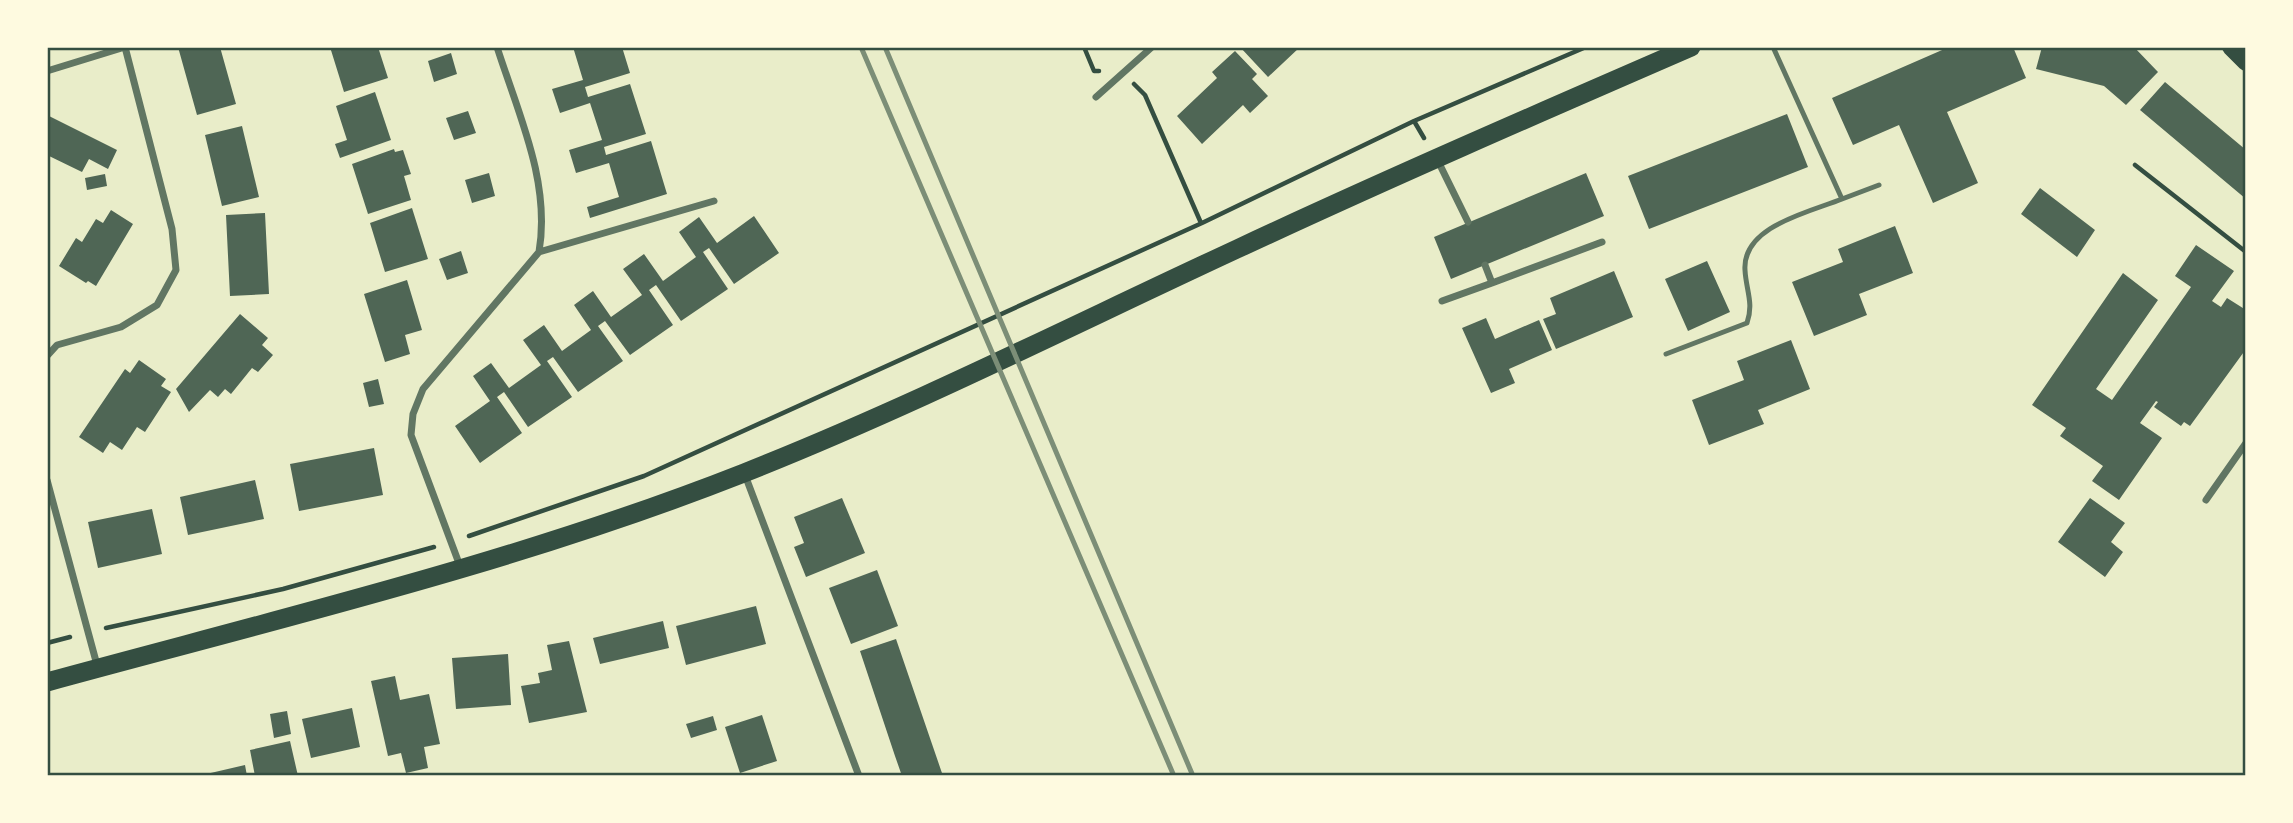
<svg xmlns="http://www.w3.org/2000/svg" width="2293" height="823" font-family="'Roboto Serif',serif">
	<rect width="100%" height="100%" fill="#e9edc9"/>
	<path fill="#4f6655" d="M178,47h42l16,57 -39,11z
		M330,47h48l10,31 -44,14z
		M573,47h49l8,26 -45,14 3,10 42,-13 16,50 -42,13 2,8 45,-14 16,53 -77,24 -3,-11 32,-10 -10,-34 -33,10 -7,-23 33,-10 -12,-37 -30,10 -8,-24 31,-9z
		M1240,47h60l-32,30z
		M1949,47h64l13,31 -79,34 31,71 -45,20 -34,-78 -46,20 -21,-47z
		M2042,47h92l24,25 -32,33 -22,-19 -68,-17z
		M1235,51l22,23 -5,5 16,17 -18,17 -7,-8 -41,39 -25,-28 40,-38 -5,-6z
		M451,53l6,21 -23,8 -6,-21z
		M2165,82l81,68v49l-106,-89z
		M375,92l16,48 -51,18 -5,-14 12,-4 -11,-34z
		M468,111l8,22 -22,7 -8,-22z
		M1787,114l21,53 -159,62 -21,-53z
		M47,115l70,35 -9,19 -19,-10 -7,13 -35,-17z
		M242,126l17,71 -37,9 -17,-71z
		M394,149l1,3 8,-2 8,24 -7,2 7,24 -43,14 -16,-50z
		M489,173l6,23 -23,7 -7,-23z
		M1586,173l18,43 -153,63 -17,-42z
		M105,174l2,12 -20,4 -2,-12z
		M2040,188l55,42 -18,27 -56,-43z
		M412,208l16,51 -43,13 -15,-49z
		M111,210l22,14 -37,62 -8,-5 -2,2 -27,-17 17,-28 6,4 14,-23 7,4z
		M265,213l4,81 -39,2 -4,-81z
		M754,216l25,37 -45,31 -25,-36 -6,4 25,37 -47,32 -25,-36 -7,5 24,35 -43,30 -25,-34 -7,5 25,35 -45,31 -25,-35 -6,4 25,36 -44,30 -24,-35 -7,5 25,36 -42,30 -25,-37 35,-25 -17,-25 18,-13 18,25 32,-23 -18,-25 21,-15 18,26 29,-21 -17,-25 19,-14 18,26 31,-22 -19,-26 21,-15 19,27 33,-24 -17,-25 20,-15 18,26z
		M1895,226l18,47 -54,21 8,21 -53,21 -22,-54 51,-20 -5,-13z
		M2196,245l38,26 -22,30 9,6 6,-9 19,12v39l-56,77 -6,-4 -3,4 -27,-19 4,-5 -2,-1 -16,22 22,15 -43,62 -27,-19 11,-15 -43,-30 6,-8 -34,-23 91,-132 35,27 -62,89 16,11 79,-113 -16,-11z
		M461,251l7,22 -21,7 -8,-21z
		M1707,261l23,51 -42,19 -23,-52z
		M1614,271l19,46 -77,32 -13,-30 13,-5 -6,-16z
		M407,280l15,50 -17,5 5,19 -25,8 -21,-68z
		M240,314l28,24 -6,7 11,10 -15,17 -6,-4 -21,26 -6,-5 -7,8 -8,-7 -21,22 -13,-23z
		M1486,318l9,21 44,-19 13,30 -43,19 6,14 -24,10 -29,-65z
		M1791,340l19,49 -52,21 6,14 -55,21 -17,-45 52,-20 -7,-19z
		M139,360l27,19 -5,7 10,6 -26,40 -8,-5 -15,23 -12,-8 -7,11 -24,-16 46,-68 5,4z
		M378,379l6,25 -15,3 -6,-24z
		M374,448l9,47 -84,16 -9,-47z
		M255,480l9,39 -76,16 -8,-38z
		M842,498l23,55 -59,24 -12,-30 10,-4 -10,-26z
		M2090,498l35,25 -14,19 12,10 -18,25 -47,-35z
		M152,509l10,45 -64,14 -10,-46z
		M877,570l21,56 -47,18 -22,-56z
		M756,606l10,38 -80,21 -10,-39z
		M663,621l6,27 -69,16 -7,-26z
		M896,639l36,105 11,32h-41l-7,-20 -35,-105z
		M569,641l18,71 -58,11 -8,-37 19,-3 -2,-10 14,-3 -5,-25z
		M508,654l3,51 -55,4 -4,-51z
		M395,676l5,24 29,-6 11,50 -16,3 4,21 -22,5 -5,-20 -13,3 -17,-75z
		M352,708l8,39 -49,11 -9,-39z
		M287,711l4,23 -17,4 -4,-24z
		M762,715l15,46 -37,12 -15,-46z
		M713,716l4,14 -26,8 -5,-14z
		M290,741l8,35h-43l-5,-26z
		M245,765l2,11h-45v-1z"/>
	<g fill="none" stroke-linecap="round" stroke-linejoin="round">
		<path stroke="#344e41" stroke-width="4.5" d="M1084,47l10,24h5
			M1134,84l11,11 56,128
			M1414,121l10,17
			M2135,165l111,87
			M469,536l175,-60 558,-253 212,-102 172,-74
			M106,628l177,-39 151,-42
			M47,643l23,-6"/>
		<path stroke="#617663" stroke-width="5" d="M1842,199l37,-14
			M1666,354l81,-31c7,-20 -1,-33 -2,-53 -3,-44 65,-58 97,-71l-69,-152"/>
		<path stroke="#617663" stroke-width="7" d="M47,71l78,-24 47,182 4,41 -19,35 -36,22 -64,18 -10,11
			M1096,97l56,-50
			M1438,161l30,61
			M539,252l175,-51
			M1485,265l7,18 110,-41
			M1442,301l50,-18
			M745,475l114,301
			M47,480l50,185
			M2206,500l40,-57
			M460,566l-49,-131 2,-21 10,-25 116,-137c12,-70 -21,-139 -42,-205"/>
		<path stroke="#344e41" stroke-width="18" d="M2231,47l15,15"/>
		<path stroke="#344e41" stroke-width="19" d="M47,682c234,-64 471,-120 697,-209 167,-66 329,-148 493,-224 150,-70 302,-136 454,-202"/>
		<path stroke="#7c8e77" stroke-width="5" d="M861,47l313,729
			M885,47l308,729"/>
	</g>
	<rect width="2293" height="823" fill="none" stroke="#fefae0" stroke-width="98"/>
	<rect x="49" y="49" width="2195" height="725" fill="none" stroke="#344e41" stroke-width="2.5"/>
</svg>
